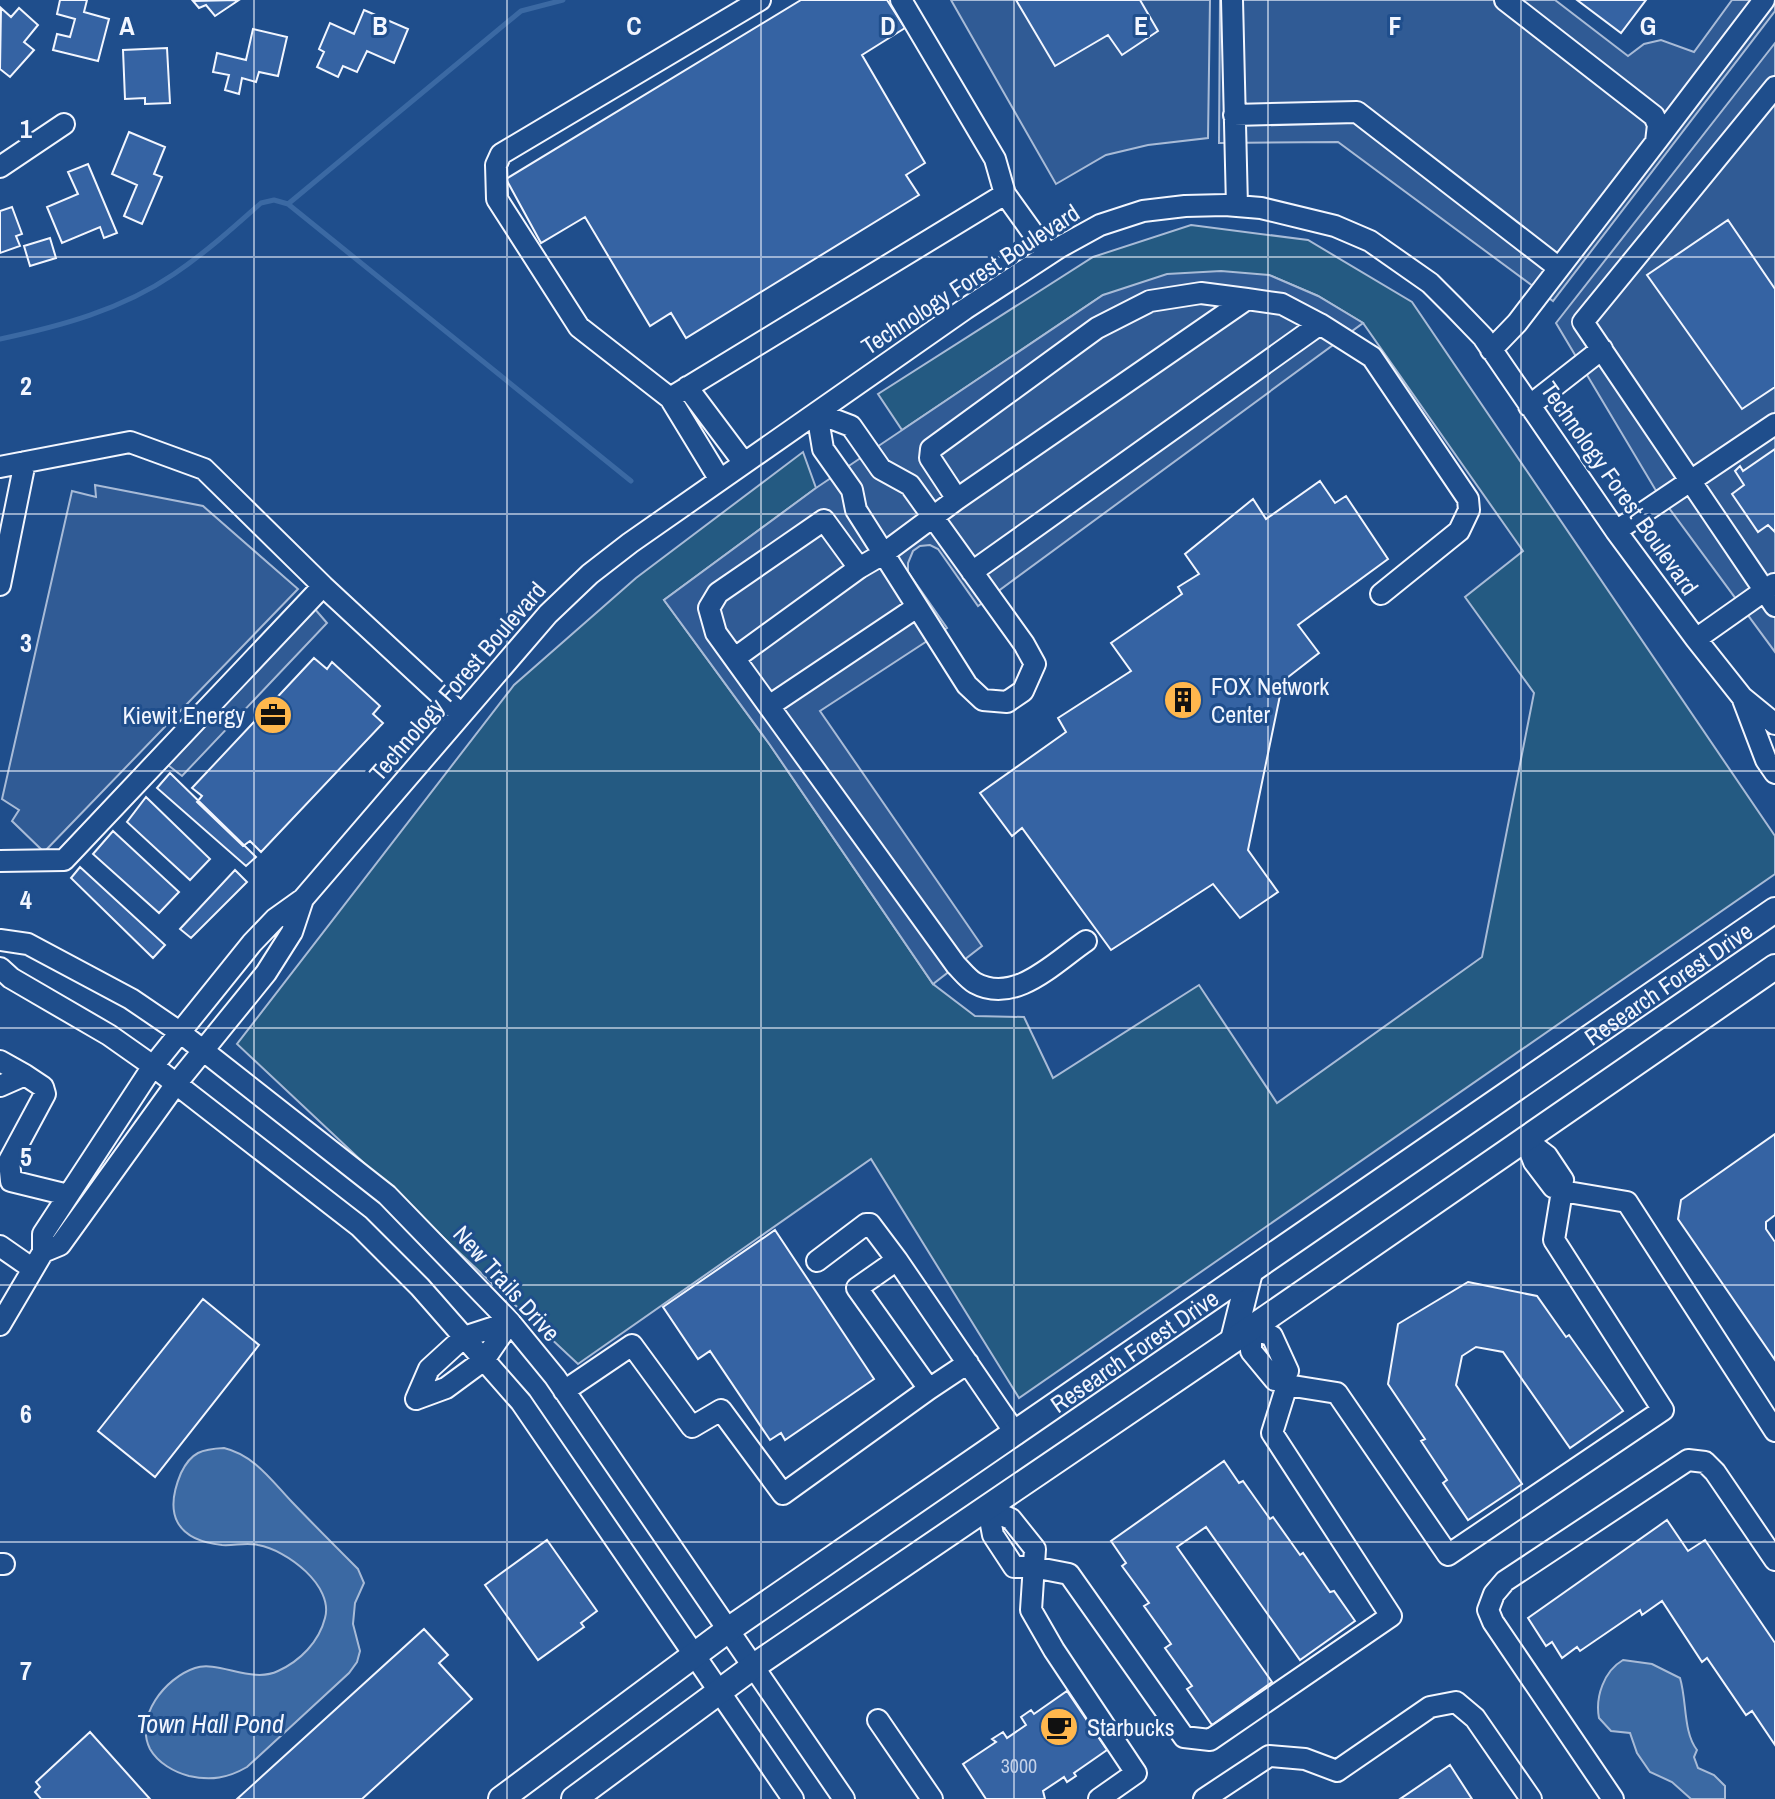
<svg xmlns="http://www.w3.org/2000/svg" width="1775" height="1799" font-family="'Archivo Narrow',sans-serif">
	<rect width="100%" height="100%" fill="#1f4e8c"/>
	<path fill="#245a82" stroke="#a8bbd7" stroke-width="2" d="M1191,225l117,15 104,62 363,534v38l-756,524 -148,-239 -293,205 -341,-320 277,-359 122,-107 167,-126 13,36 -152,112 106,145 163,239 42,32 49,1 29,61 146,-93 78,118 205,-146 52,-264 -69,-96 58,-46 -160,-228 -45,-27 -49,-21 -166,20 -201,135 -24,-36 215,-137z"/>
	<path fill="#305b95" stroke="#a8bbd7" stroke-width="2" d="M951,0h259l-2,138 -60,7 -42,10 -50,29z
		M1220,0h335l73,56 16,-12 17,-4 33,12 38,-52h43v11l-222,290 -215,-159 -119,1z
		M1775,43v609l-120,-163 -99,-166z
		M1221,271l48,4 49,21 45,27 -385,283 -40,-57 -8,-4 -10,1 -7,5 -5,12v9l39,56 -127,83 162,235 -49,38 -163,-239 -106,-145 152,-112 287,-193 64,-21z
		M95,485l108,21 95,83 -254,263 -32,-31 7,-11 -17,-11 70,-308 24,6z
		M314,608l13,15 -145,153 -18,-14z"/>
	<path fill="#3b69a3" stroke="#a8bbd7" stroke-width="2" d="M224,1448c30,7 48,33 68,54 22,23 44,45 66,67l6,14 -9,20 -2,21 7,27 -3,11 -8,11 -102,94c-19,11 -36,14 -58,9 -15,-4 -31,-13 -39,-27 -16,-32 15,-71 45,-81 23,-8 57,16 83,3 22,-10 41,-29 47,-53 9,-32 -38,-68 -67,-73 -12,-3 -24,1 -36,0 -47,-5 -58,-32 -41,-72 10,-21 21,-24 43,-25z
		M1623,1660l29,4 28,14c7,23 3,54 17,72l-3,7 4,11 16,7 11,11v13h-34l-19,-17 -22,-10 -13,-19 -7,-20 -19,-2 -12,-13c-4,-21 5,-47 24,-58z"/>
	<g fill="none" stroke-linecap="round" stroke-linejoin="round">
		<path stroke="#3b69a3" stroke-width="5" d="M288,204l233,-193 42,-11
			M0,339c61,-13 121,-29 174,-65 31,-21 59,-46 87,-71l13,-3 14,4 343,277"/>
	</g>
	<path fill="#3563a3" stroke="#f2f6ff" stroke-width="2" d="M60,0h27l-3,12 25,7 -11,42 -45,-11 4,-16 13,3 5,-18 -18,-5z
		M239,0l-24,16 -9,-11 -7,3 -6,-7z
		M801,0h86l18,28 -43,27 63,108 -19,12 13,20 -233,143 -15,-25 -21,13 -65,-109 -44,26 -35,-64z
		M1016,0h124l18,31 -36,24 -14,-20 -53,31z
		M1577,0h69l-25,33z
		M1,8l10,9 8,-9 19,17 -14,17 10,8 -24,27 -10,-8z
		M364,10l44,19 -14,34 -27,-12 -10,21 -14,-6 -5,11 -21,-10 7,-15 -5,-3 11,-26 24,11z
		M253,29l34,8 -9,39 -19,-4 -3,10 -14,-4 -3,16 -14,-4 4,-15 -16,-3 4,-19 29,7z
		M167,48l3,55 -25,1v-6l-20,1 -2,-49z
		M129,132l36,15 -11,27 8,3 -20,47 -18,-8 13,-31 -25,-11z
		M88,164l29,69 -13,5 -4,-11 -38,16 -15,-36 31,-13 -10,-22z
		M12,207l10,27 -6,2 4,10 -20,7v-42z
		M1728,220l47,69v98l-33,22 -95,-134z
		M50,238l6,20 -26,8 -6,-20z
		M1775,449v83l-7,-7 -10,7 -26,-38 12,-9 -9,-14 5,-5 3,5z
		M1320,481l15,22 11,-7 42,63 -90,66 21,28 -36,28 -35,169 30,42 -38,26 -27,-34 -102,66 -89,-122 -10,8 -32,-43 86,-61 -8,-14 73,-47 -20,-28 71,-49 -4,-7 21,-13 -14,-20 68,-55 13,20z
		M314,658l13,11 5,-7 48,44 -7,8 10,9 -122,129 -11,-11 -7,5 -46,-44 5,-6 -10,-8z
		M170,773l86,84 -10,9 -89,-78z
		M146,797l64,62 -20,21 -63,-58z
		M113,831l66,61 -20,21 -66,-59z
		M80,867l85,78 -12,13 -82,-80z
		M235,870l12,12 -56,56 -11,-9z
		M1775,1134v81l-9,7v7l9,13v118l-97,-141 3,-19z
		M775,1230l99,149 -89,61 -4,-7 -11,7 -60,-89 -12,8 -35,-52z
		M1468,1282l69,14 29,41 3,-2 54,76 -53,37 -67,-96 -27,-5 -14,9 -6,29 66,99 -54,36 -25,-37 4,-3 -26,-39 4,-2 -37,-55 10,-60z
		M203,1299l56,46 -104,132 -57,-46z
		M1224,1461l15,22 4,-2 27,38 3,-2 27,38 3,-2 27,39 4,-1 21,30 -55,39 -94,-133 -29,20 95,135 -60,43 -25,-36 5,-3 -27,-38 6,-4 -27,-38 5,-3 -27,-37 4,-3 -15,-22z
		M1667,1520l21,31 17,-11 70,103v102l-23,-34 -6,4 -39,-57 -5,4 -40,-61 -20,14 -2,-5 -60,41 -3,-4 -15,11 -10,-16 -6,4 -18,-28z
		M547,1540l50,71 -16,12 3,4 -46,33 -53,-75z
		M424,1629l24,26 -9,8 33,36 -110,100h-125z
		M1067,1691l40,59 -33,23 2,3 -9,6 -3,-5 -21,14 2,8h-59l-23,-35 33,-22 -4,-3 11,-7 4,6 19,-13 -5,-8 10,-7 3,4z
		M90,1732l60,67h-109l-6,-7 5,-5 -4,-5z
		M1450,1765l22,34h-72z"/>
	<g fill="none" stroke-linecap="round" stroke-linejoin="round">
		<g stroke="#f2f6ff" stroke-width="24">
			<path id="minor" d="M760,0l-259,154 -5,11 1,34 82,128 91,71 335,-204
				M901,0l94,159 10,35 43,60
				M1232,0l5,206
				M1775,87l-192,235 192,284
				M1234,115l123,-3 202,156
				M1656,142l108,-142
				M0,167l64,-43
				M1491,350l26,-27 139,-181 2,-17 -4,-9 -149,-116
				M687,387l57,76
				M670,398l50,82
				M1529,406l73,-57
				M817,413l34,13 30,43 29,16 114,159 11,20 -12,27 -16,11 -24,-2 -16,-15 -111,-175 -4,-20 -29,-41z
				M0,467l130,-25 74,27 119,117 137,127
				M957,499l-27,-41 1,-9 166,-121 53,-27 51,-8 46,6 35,5 38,20
				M1616,531l159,-107
				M972,572l348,-248 52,33 96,142 1,11 -10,21 -78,63
				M0,585l25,-123
				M1696,639l78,-55
				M735,658l124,-90
				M1742,697l24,63 9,13
				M769,706l148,-99
				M0,861l64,-1 259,-274
				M0,940l28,4 103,55 50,34 206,162 123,127 45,55 289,422
				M1086,941c-31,21 -71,64 -111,42 -7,-4 -13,-12 -19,-18l-240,-332 -7,-25 9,-15 106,-73 35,48 24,-14 74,-55 290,-200
				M0,968l11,10 98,57 44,31 206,160 61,61 101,115 272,397
				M0,1061l25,14
				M0,1086l25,-11 18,12 2,7 -36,67 2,20 57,14
				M1525,1139l22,17 16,24 -4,6
				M1562,1191l65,11 148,229
				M0,1246l33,23
				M43,1252v-18l110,-168 99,-123 23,-24 28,-20 245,-285 42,-40 40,-31 335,-234 95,-62 40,-22 43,-14 42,-5 40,-1 36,3 74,18 35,15 60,42 24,24 29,30 133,194 80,108 46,58 33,27
				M817,1261l49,-37h4l27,36
				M0,1325l43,-73 17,-7 116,-161 90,-111 26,-41 11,-33
				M1283,1379l5,-8 -16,-35 -21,-8v23l24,29 8,-1 4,6 50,8 111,162 215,-145 -109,-170 8,-49 -3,-5 -6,1 -19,-25 -9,-23
				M929,1389l39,-26
				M564,1391l68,-46 60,82 29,-17 62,84 146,-105 -72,-101 40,-28 119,174
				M416,1399l13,-30 35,-32 46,-15
				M416,1399l30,-11 38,-28 26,-38
				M988,1509l5,26 21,32h19l36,7 115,163 26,3 181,-124 -119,-183 15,-48
				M988,1509l23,10 24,30 -4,61 23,40 82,123 -37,26
				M0,1564h4
				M878,1720l54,79
				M1204,1799l65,-43 36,3 32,12 93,-64 26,-5 19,16 56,81
				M1613,1799l-120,-177 -5,-12 6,-16 11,-13 183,-121 17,2 10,10 60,88"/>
		</g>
		<g stroke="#f2f6ff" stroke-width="28">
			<g id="major">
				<path d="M1233,1340l17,-68"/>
				<path id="s1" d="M501,1799l227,-169 1047,-720"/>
				<path d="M574,1799l180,-133 515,-350 506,-349"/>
			</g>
		</g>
		<use href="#minor" stroke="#1f4e8c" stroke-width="20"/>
		<use href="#major" stroke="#1f4e8c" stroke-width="24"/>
	</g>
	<path fill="none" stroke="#f2f6ff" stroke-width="2" stroke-opacity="0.55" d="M254,0v1799M507,0v1799M761,0v1799M1014,0v1799M1268,0v1799M1521,0v1799M0,257h1775M0,514h1775M0,771h1775M0,1028h1775M0,1285h1775M0,1542h1775"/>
	<defs>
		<g id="building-disc" transform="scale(2)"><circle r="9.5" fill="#ffb74d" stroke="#1f4e8c"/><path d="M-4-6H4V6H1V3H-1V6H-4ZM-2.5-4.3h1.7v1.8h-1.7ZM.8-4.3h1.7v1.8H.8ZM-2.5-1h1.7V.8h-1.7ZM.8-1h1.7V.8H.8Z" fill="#111"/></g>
		<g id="office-disc" transform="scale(2)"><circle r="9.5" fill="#ffb74d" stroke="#1f4e8c"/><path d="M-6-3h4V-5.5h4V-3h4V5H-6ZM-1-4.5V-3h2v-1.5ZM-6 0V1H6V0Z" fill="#111"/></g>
		<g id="cafe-disc" transform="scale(2)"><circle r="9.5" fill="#ffb74d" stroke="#1f4e8c"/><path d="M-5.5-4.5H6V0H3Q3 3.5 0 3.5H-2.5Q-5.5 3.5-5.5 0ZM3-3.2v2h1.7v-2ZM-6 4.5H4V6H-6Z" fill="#111"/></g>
	</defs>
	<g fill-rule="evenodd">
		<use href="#building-disc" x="1183" y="700"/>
		<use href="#office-disc" x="273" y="715"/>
		<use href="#cafe-disc" x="1059" y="1727"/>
	</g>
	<g text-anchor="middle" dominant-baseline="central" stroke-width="6" stroke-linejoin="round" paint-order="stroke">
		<g font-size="20" fill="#c3d1e8">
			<text x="1019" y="1765">3000</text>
		</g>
		<g font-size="24" fill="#f2f6ff" stroke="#1f4e8c">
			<text transform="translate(970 279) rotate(-33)">Technology Forest Boulevard</text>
			<text transform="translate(1620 488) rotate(55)">Technology Forest Boulevard</text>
			<text transform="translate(457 681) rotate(-49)">Technology Forest Boulevard</text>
			<text stroke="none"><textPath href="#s1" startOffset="1424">Research Forest Drive</textPath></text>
			<text transform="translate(507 1283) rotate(48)">New Trails Drive</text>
			<text stroke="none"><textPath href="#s1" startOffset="776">Research Forest Drive</textPath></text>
		</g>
		<g font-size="24" fill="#f2f6ff" stroke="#1f4e8c" text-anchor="start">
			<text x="1211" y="686">FOX Network<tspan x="1211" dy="28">Center</tspan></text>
			<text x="245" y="715" text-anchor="end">Kiewit Energy</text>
			<text x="1087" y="1727">Starbucks</text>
		</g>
		<g font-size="26" font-style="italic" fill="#f2f6ff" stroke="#1f4e8c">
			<text x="210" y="1723">Town Hall Pond</text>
		</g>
	</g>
	<g font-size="26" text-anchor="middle" font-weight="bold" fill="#f2f6ff" stroke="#1f4e8c" stroke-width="6" stroke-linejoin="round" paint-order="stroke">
		<text x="127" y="35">A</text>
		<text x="380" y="35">B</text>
		<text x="634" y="35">C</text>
		<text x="888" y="35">D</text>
		<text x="1141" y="35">E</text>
		<text x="1395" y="35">F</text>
		<text x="1648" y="35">G</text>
		<text x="26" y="138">1</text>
		<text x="26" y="395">2</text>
		<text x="26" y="652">3</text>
		<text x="26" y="909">4</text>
		<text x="26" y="1166">5</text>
		<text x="26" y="1423">6</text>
		<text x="26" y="1680">7</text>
	</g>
</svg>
